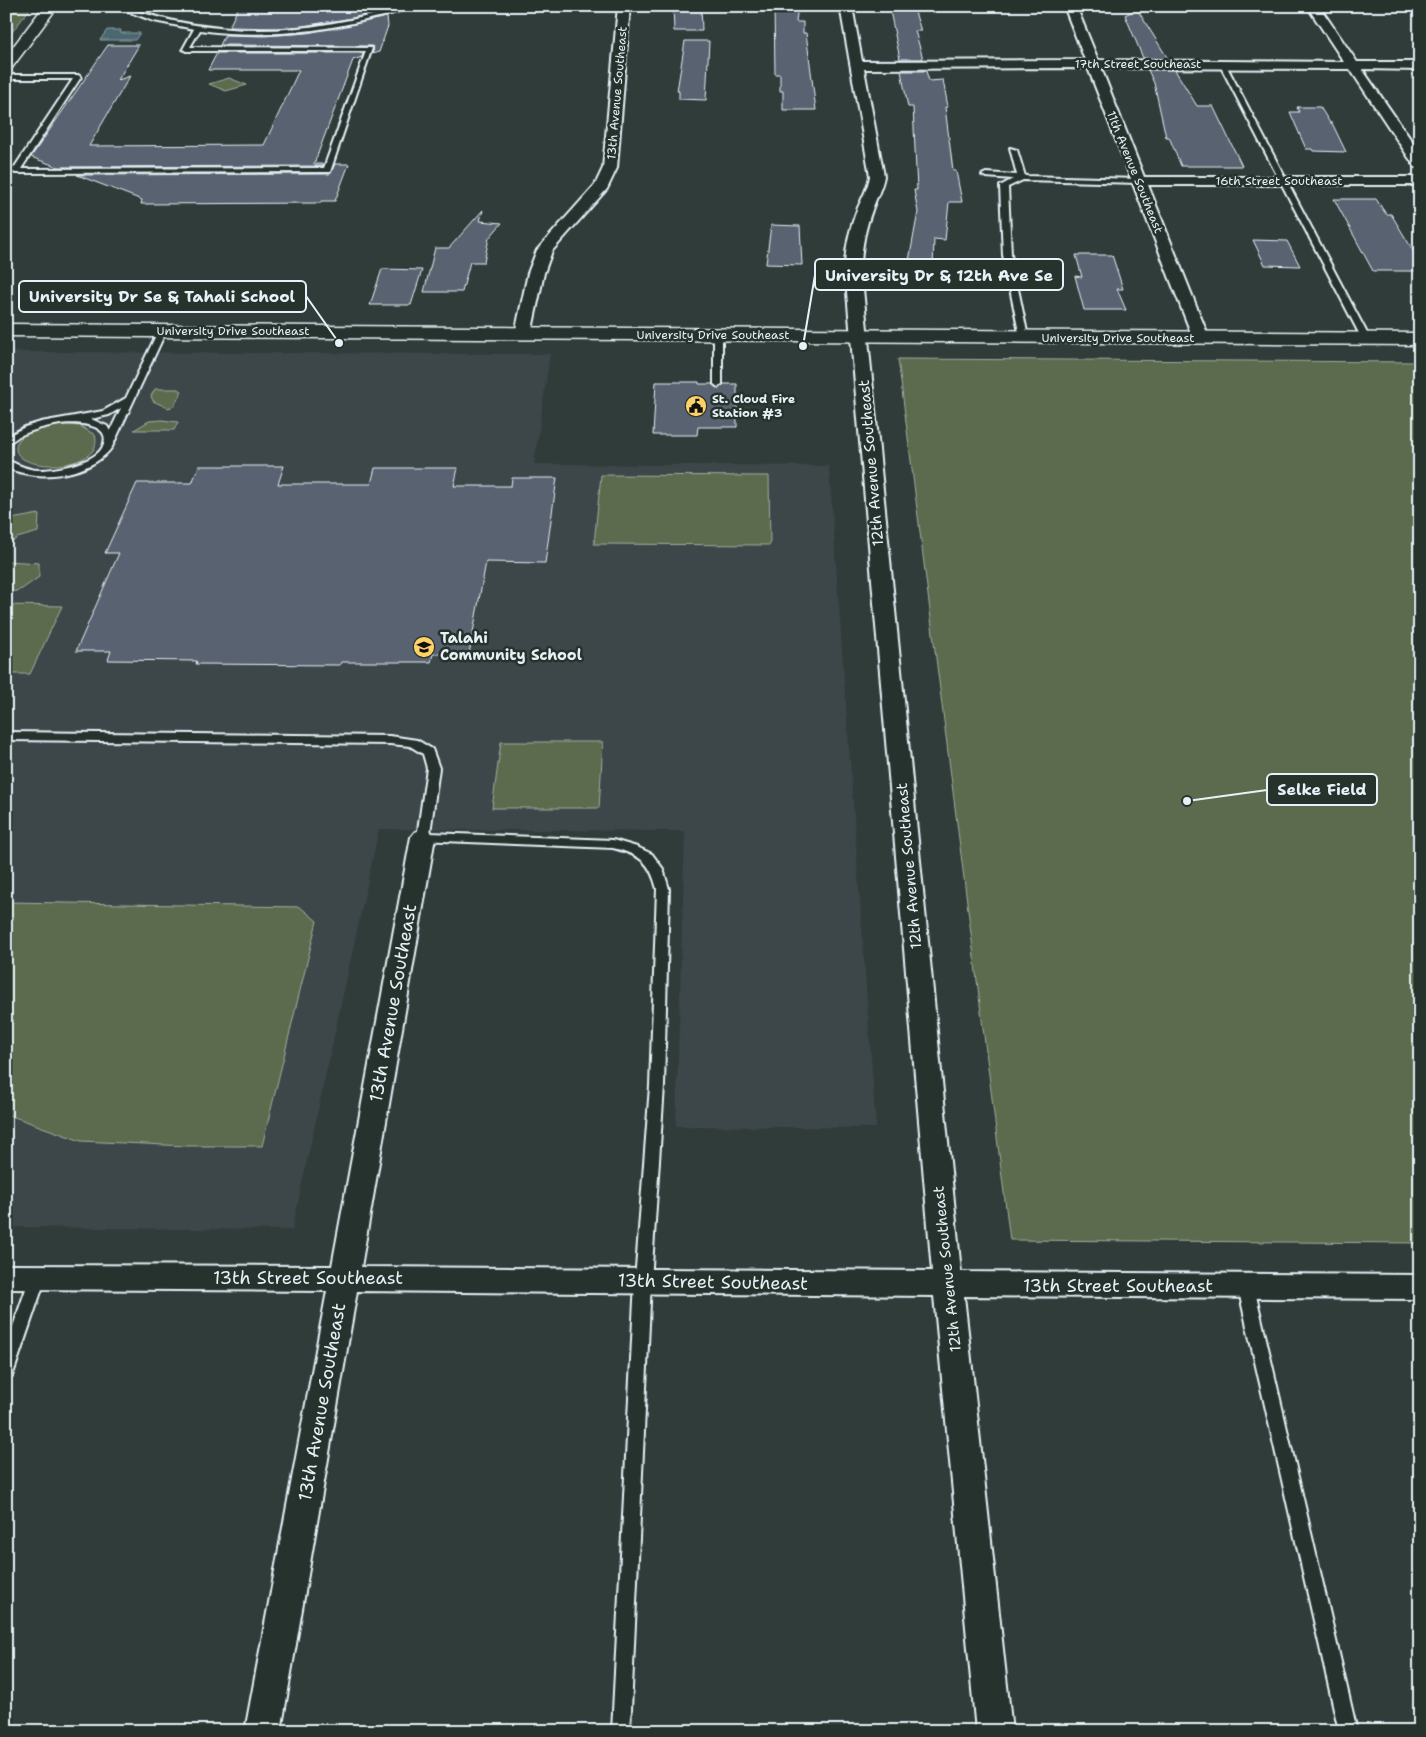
<svg xmlns="http://www.w3.org/2000/svg" width="1426" height="1737" font-family="'Shantell Sans',sans-serif">
	<rect width="100%" height="100%" fill="#303c3a"/>
	<filter id="ink" filterUnits="userSpaceOnUse"><feTurbulence type="fractalNoise" baseFrequency=".02" numOctaves="2"/><feDisplacementMap in="SourceGraphic" scale="10" xChannelSelector="R" yChannelSelector="G"/><feConvolveMatrix kernelMatrix="1 2 1 2 8 2 1 2 1" color-interpolation-filters="sRGB"/></filter>
	<g filter="url(#ink)">
		<path fill="#3c474a" d="M6,352l544,2 -16,110 295,2 47,662 -200,-2 9,-295 -306,-2 -87,401 -286,-3z"/>
		<path fill="#5c6b4d" stroke="#a2aea2" d="M6,6h26l-26,34z
			M229,78l18,7 -21,6 -17,-7z
			M898,359l522,3v881l-410,-3z
			M155,389h23l4,2 -8,15 -6,2 -15,-7 -2,-5z
			M162,420l16,2 -4,8h-40l15,-9z
			M68,425l12,1 15,9c12,39 -95,39 -77,6 11,-13 33,-15 50,-16z
			M601,475l168,1 1,69 -176,-1z
			M39,514l-1,18 -21,6 -11,8v-26z
			M6,561l33,2v14l-17,12 -16,5z
			M6,605l56,1 -32,68h-24z
			M501,742h102l-4,66h-107z
			M6,902l294,5 17,14 -55,225h-76l-105,-5 -75,-27z"/>
		<path fill="#4b6871" stroke="#8a9fa7" d="M107,30h14l-1,3h20l-5,7h-35z"/>
		<path fill="#596270" stroke="#e8f1f8" d="M239,6h146l1,3 -33,9 -51,8 -26,2 -47,-1z
			M673,6h28l1,25h-28z
			M774,6h24l-2,16h7v11h3l10,77h-33v-19h-3v-17h-5z
			M889,6h24l8,25h-6l8,28h-23z
			M1137,9l31,50 -25,-1 -18,-43z
			M387,17l1,9 -9,26 -7,2 2,-5 -2,-3 -152,-1 5,-10 39,1 43,-3z
			M685,41h24l-3,59 -27,-1v-8h-2z
			M108,45h31l-21,35 12,-4 -41,70 175,-1 35,-75h-91l9,-17h146l-1,4 -9,3 -39,104h10l-1,2 -265,1 -27,-10z
			M1148,70h27l22,36h16l29,60h-61l-12,-29h-3l-12,-54z
			M901,71h25l3,10 14,-1 5,27h-3l8,64h3l6,31h-13l-4,38 -11,-1 -1,28 5,16h-26l-4,-17 10,-54 -4,-22h3l-4,-83h-5z
			M1297,107h23l10,16h2l14,29 -33,-1 -1,-2h-6l-16,-37h9z
			M335,164h14l-14,37h-14v2l-180,1 1,-4 -65,-25 253,-1z
			M1334,199h42l10,15h5l29,48v9h-47z
			M483,210l-3,11 22,2 -13,15 -5,24h-14l-8,30h-38l11,-44h14z
			M771,225l29,1 2,39 -36,-1z
			M1253,240l34,1 13,25 -35,-1z
			M1076,255h36l11,34h-6l9,21h-42l-9,-34 7,1z
			M382,269l40,1 -11,35h-41z
			M656,382h43v2h13l6,5 6,-5h13v43h-39l-1,8h-44z
			M199,466h85l-6,18h93l4,-16h83l-4,18h57l1,-8h45l-12,85 -59,-1 -17,92h-36l-2,8h-90l-1,3 -144,-1 1,-3 -89,-1 3,-9h-35l43,-98h-14l32,-70h55z"/>
		<g fill="none" stroke-linecap="round" stroke-linejoin="round">
			<g stroke="#e8f1f8" stroke-width="4">
				<path id="service" d="M113,6h9c65,24 138,30 206,18 17,-3 33,-6 49,-10 11,-3 21,-8 33,-8 -11,7 -27,10 -40,13 -55,14 -114,19 -170,11l-10,17 182,1 -42,124 -314,1 -10,-3v-4l8,2 59,-89h-67v-4h72l3,2 -60,92 303,-1 42,-117h-180l-3,-2 11,-20 -40,-8z
					M1223,63l3,2 144,274 -1,2 -7,-2 -142,-274z
					M1010,148l7,2 8,26 114,3 4,2 -4,2 -116,-3 -15,7 3,68 17,82 -4,3 -4,-3 -17,-82 -3,-69 13,-7 -27,-2 -4,-2 4,-2 31,2z
					M162,328l4,3 -54,116c-21,29 -75,36 -106,20v-7c12,4 20,10 33,10 16,0 55,-7 63,-22 14,-25 -29,-26 -42,-24 -14,2 -28,6 -41,12 -4,3 -8,6 -13,8v-7l19,-10 16,-5 62,-11 23,-13 32,-67zM121,408l-11,23 -3,-5 -16,-7 18,-4z
					M718,332l4,3v49l-4,3 -4,-3v-49z
					M6,732l384,4 27,4 15,9 7,19 -9,65 183,7 24,7 15,7 11,15 6,20 -5,197 -13,195 -21,450h-18l23,-450 15,-195 7,-197c-7,-28 -17,-34 -44,-41l-194,-8 -2,-3 10,-69 -4,-14 -13,-8 -20,-2 -384,-4z
					M38,1271l5,1 3,5 -32,94 -2,5 -6,2v-31l24,-70 3,-5z
					M1246,1281l5,1 3,5 103,444h-18l-101,-444 3,-5z"/>
			</g>
			<g stroke="#e8f1f8" stroke-width="4">
				<path id="minor" d="M618,6h12l-13,162 -10,21 -55,62 -8,22 -13,61 -2,3h-12l-2,-3 13,-61 9,-23 58,-65 8,-17z
					M840,6h12l10,55 223,-1 -21,-54h12l22,54 246,2 -37,-56h12l38,56h63v8l-58,-1 58,84v15l-5,-1 -65,-98 -249,-1 43,109h276v8h-272l61,153 -2,3h-12l-2,-3 -105,-270 -224,1 20,107c-2,12 -8,22 -12,34 -7,19 -11,39 -11,59l100,1003 459,3v24l-456,-3 48,435h-36l-42,-435 -577,-5 -76,440h-36l82,-440 -321,-2v-24l326,1 79,-429 4,-5 8,-3 8,3 4,5 -74,430 571,4 -87,-1002c0,-20 5,-41 12,-59 5,-12 11,-22 13,-34z"/>
			</g>
			<g stroke="#e8f1f8" stroke-width="3">
				<path id="tertiary" d="M44,6h14l-47,63 -5,1v-14z
					M6,324l1414,9v12l-1414,-9z"/>
			</g>
			<use href="#service" fill="#26332d" fill-rule="evenodd"/>
			<use href="#minor" fill="#26332d" fill-rule="evenodd"/>
			<use href="#tertiary" fill="#26332d" fill-rule="evenodd"/>
		</g>
	</g>
	<defs>
		<g id="civic-disc" transform="scale(1.125)"><circle r="9.5" fill="#ffd166" stroke="#26332d"/><path d="M-.6-6.5H3V-4.5H.6V-3L4-1V1h2V6H-6V1h2V-1L-.6-3ZM-1.2 2.5V6h2.4V2.5Z" fill="#111"/></g>
		<g id="school-disc" transform="scale(1.125)"><circle r="9.5" fill="#ffd166" stroke="#26332d"/><path d="M0-5L7-2L0 1L-7-2ZM-4 1L0 2.5L4 1V4Q0 6-4 4Z" fill="#111"/></g>
	</defs>
	<g fill-rule="evenodd">
		<use href="#civic-disc" x="696" y="406"/>
		<use href="#school-disc" x="424" y="647"/>
	</g>
	<g text-anchor="middle" dominant-baseline="central" stroke-width="5" stroke-linejoin="round" paint-order="stroke">
		<g font-size="12" fill="#e8f1f8" stroke="#26332d">
			<text x="1138" y="64">17th Street Southeast</text>
			<text transform="translate(617 93) rotate(-85)">13th Avenue Southeast</text>
			<text transform="translate(1135 172) rotate(68)">11th Avenue Southeast</text>
			<text x="1279" y="181">16th Street Southeast</text>
			<text x="233" y="331">University Drive Southeast</text>
			<text x="713" y="335">University Drive Southeast</text>
			<text x="1118" y="338">University Drive Southeast</text>
		</g>
		<g font-size="12" font-weight="bold" fill="#e8f1f8" stroke="#26332d" text-anchor="start">
			<text x="712" y="399">St. Cloud Fire<tspan x="712" dy="14">Station #3</tspan></text>
		</g>
		<g font-size="15" fill="#e8f1f8" stroke="#26332d">
			<text transform="translate(871 463) rotate(-95)">12th Avenue Southeast</text>
			<text transform="translate(909 866) rotate(-95)">12th Avenue Southeast</text>
			<text transform="translate(947 1269) rotate(-96)">12th Avenue Southeast</text>
		</g>
		<g font-size="15" font-weight="bold" fill="#e8f1f8" stroke="#26332d" text-anchor="start">
			<text x="440" y="638">Talahi<tspan x="440" dy="17">Community School</tspan></text>
		</g>
		<g font-size="18" fill="#e8f1f8" stroke="#26332d">
			<text transform="translate(393 1003) rotate(-80)">13th Avenue Southeast</text>
			<text x="308" y="1278">13th Street Southeast</text>
			<text transform="translate(713 1282) rotate(1)">13th Street Southeast</text>
			<text x="1118" y="1286">13th Street Southeast</text>
			<text transform="translate(322 1402) rotate(-80)">13th Avenue Southeast</text>
		</g>
	</g>
	<path fill="none" stroke="#e8f1f8" stroke-width="2" d="M803 346L815 275M339 343L306 296M1187 801L1267 790"/>
	<g fill="#e8f1f8" stroke="#26332d" stroke-width="2">
		<circle cx="803" cy="346" r="5"/>
		<circle cx="339" cy="343" r="5"/>
		<circle cx="1187" cy="801" r="5"/>
	</g>
	<g fill="#26332d" stroke="#e8f1f8" stroke-width="2">
		<rect x="815" y="259" width="248" height="31" rx="5"/>
		<rect x="19" y="281" width="287" height="31" rx="5"/>
		<rect x="1267" y="774" width="110" height="31" rx="5"/>
	</g>
	<g font-size="16" text-anchor="middle" font-weight="bold" fill="#e8f1f8">
		<text x="939" y="281">University Dr &amp; 12th Ave Se</text>
		<text x="162" y="302">University Dr Se &amp; Tahali School</text>
		<text x="1322" y="795">Selke Field</text>
	</g>
	<rect width="1426" height="1737" fill="none" stroke="#26332d" stroke-width="25"/>
	<rect x="12" y="12" width="1401" height="1712" fill="none" stroke="#e8f1f8" stroke-width="2" filter="url(#ink)"/>
</svg>
